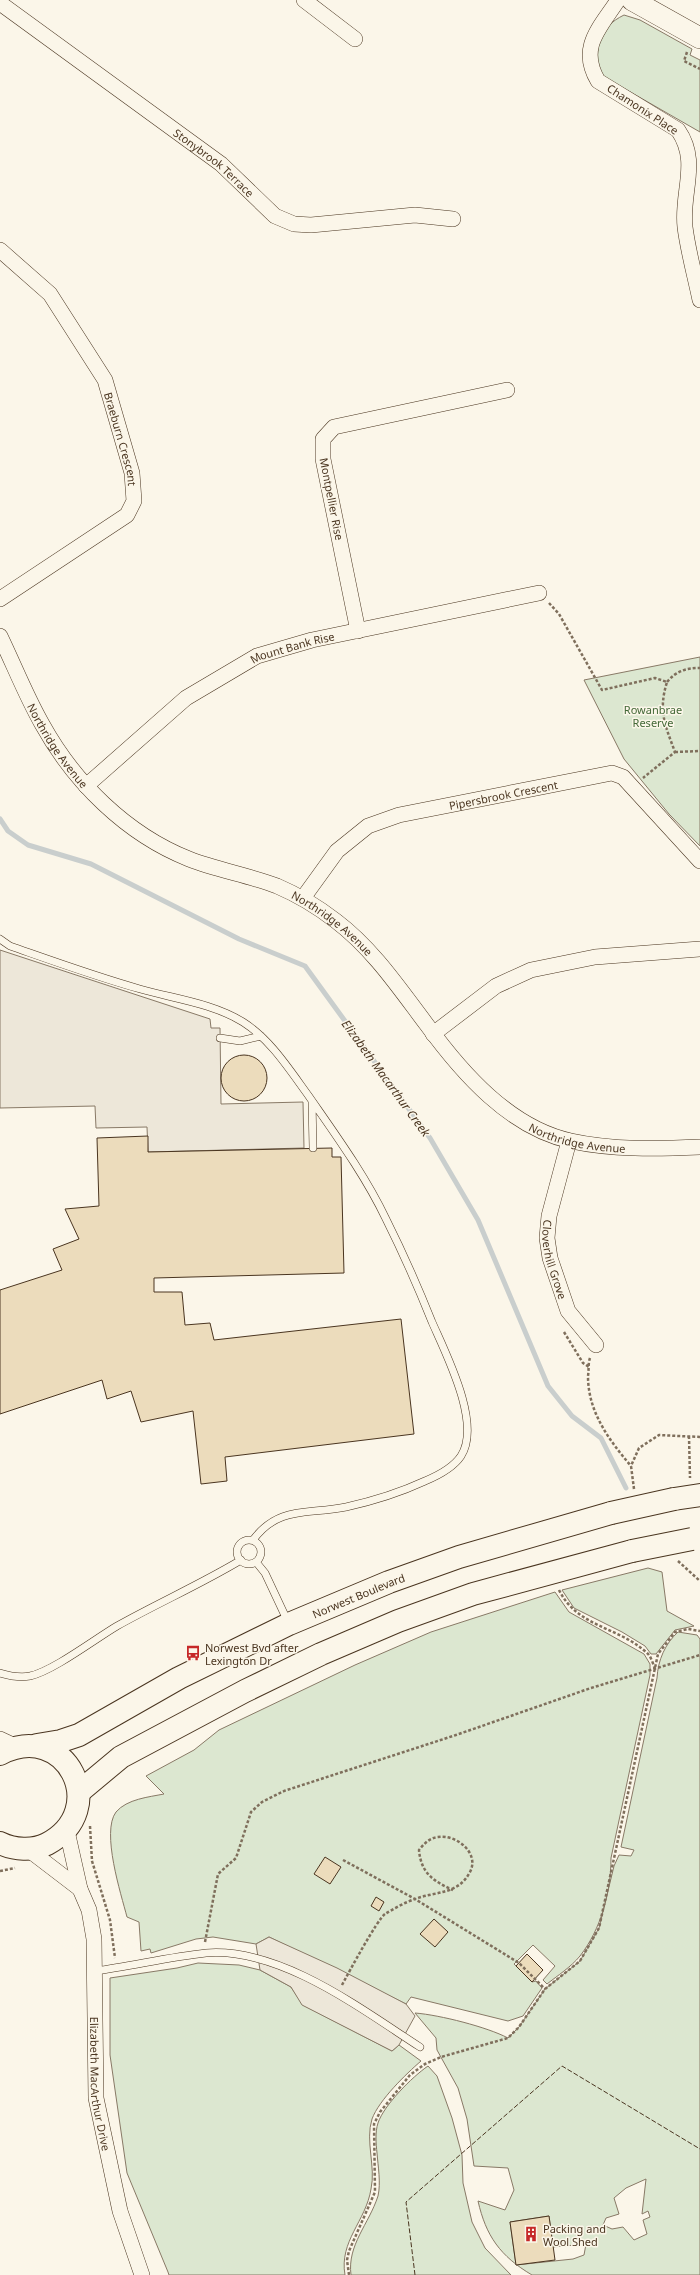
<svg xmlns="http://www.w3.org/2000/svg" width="700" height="2275" font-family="'Noto Sans',sans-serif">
	<rect width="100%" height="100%" fill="#fbf6e9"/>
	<path fill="#dce7d0" stroke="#887966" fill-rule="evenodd" d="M624,15l16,5 52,29 -2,6 10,5v72l-94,-54 -8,-7c-2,-26 0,-43 26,-56z
		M700,657v189l-31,-32 -45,-55 -40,-79z
		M648,1568l14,4 5,39 27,15 -19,4 -19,24h-5l-6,-8 -23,-14 -48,-24 -12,-18z
		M555,1592l14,20 75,42 6,10v11l-39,183c0,34 -10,71 -31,98 -9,11 -23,20 -33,28l-4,-4 12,-14 -22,-21 -19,19 18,18 4,-1 6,7 -19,28 -15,5 -97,-24 -5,7 -137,-67 -13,7 -43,-7 -17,2 -45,14 -1,-4 -9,2 -2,-29 -12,-5c-6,-23 -26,-85 -11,-105 11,-13 33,-15 48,-18l-18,-18 48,-26 25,-20 136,-65 76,-33z
		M678,1632l19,3 3,4v636h-168c-32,-19 -46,-39 -54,-74l27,9 9,-20 -6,-22 -34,-2 -7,-47 -9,-31 -21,-38 -1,-12 -21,-25c25,2 72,14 93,25l11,-11 26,-38 35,-28 19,-33 15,-62 5,-11 12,1 3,-6 -13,-3 36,-169c1,-18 8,-34 21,-46zM646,2179l-4,35 6,-3 2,6 -7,3 4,14 -13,6 -11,-13 -11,2 -9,-4 3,-7 13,-4 -5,-16 12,-10zM549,2216l4,31 33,-3 -2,11 -11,4 -57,6 -6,-43z
		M198,1963l41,2 21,5 31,17 12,18 89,46 7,-6 22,16c-15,13 -42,39 -49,58 -7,22 4,48 -1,70 -5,32 -32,52 -26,86h-176l-1,-3 -41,-99 -17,-118v-77l67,-10z
		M428,2066l9,10 15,42 10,37 1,28 9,39 13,26 26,27h-160c-4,-30 18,-51 27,-79 3,-13 0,-30 -1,-43 -1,-9 -2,-21 1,-30 6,-18 34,-46 50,-57z"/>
	<path fill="#ede7d9" stroke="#887966" d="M0,950l210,69 1,9h9l1,76 82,-2 1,46 -156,4 -1,-25 -51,1 -1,-22 -95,2z
		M269,1937l68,31 69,36 9,12 -16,29 -7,6 -90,-46 -11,-18 -31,-17 -4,-26z"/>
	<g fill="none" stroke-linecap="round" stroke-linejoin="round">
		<path stroke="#c9cecd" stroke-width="5" d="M0,819l8,12 20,14 63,19 148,75 66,27 125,172 48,82 70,166 24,30 29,22 25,50"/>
	</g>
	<path fill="#ecdcbc" stroke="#4a3520" d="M221 1078a23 23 0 1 1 46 0a23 23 0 1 1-46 0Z
		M148,1136v16l184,-4v9h9l3,116 -190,5v14h28l3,33 25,-2 4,17 187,-21 13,115 -189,23 2,24 -26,3 -8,-73 -52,11 -10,-31 -24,8 -5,-19 -102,34v-124l62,-20 -9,-21 26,-10 -14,-30 34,-3 -2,-68z
		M325,1857l16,10 -11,17 -16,-10z
		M376,1897l8,5 -5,9 -8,-5z
		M434,1919l14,13 -13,15 -15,-13z
		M527,1954l16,16 -11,12 -16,-16z
		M549,2216l6,44 -39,5 -6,-43z"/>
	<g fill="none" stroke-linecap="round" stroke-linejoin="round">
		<g stroke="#4a3520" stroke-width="8">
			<path id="lane" d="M0,939l10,7c43,15 87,31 130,43 35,10 72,14 103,33 27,17 46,47 65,73 27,39 57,80 78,124 17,34 32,68 46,103 14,32 50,102 29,134 -8,12 -24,20 -36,25 -26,12 -52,20 -79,26 -38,8 -67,-2 -93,33
				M220,1038l20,3 21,-5
				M312,1101l1,47
				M237 1552a12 12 0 1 1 24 0a12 12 0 1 1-24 0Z
				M256,1562l9,11 23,49
				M0,1673c10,3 19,5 30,3 23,-5 65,-37 87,-50 41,-23 84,-42 124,-66
				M95,1971c37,-5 74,-14 111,-18 74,-6 155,56 214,94"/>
		</g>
		<g stroke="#4a3520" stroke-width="16">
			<g id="street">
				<path d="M304,0l51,39"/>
				<path d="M618,0c-18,28 -40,47 -20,81l80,49c22,32 3,62 7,97 3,24 10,49 15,73"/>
				<path id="s1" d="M4,6l217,158 54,52 19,8 17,1 104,-10 38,4"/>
				<path id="s2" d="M0,250l50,44 55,86 27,93 2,28 -7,14 -127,84"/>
				<path d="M358,631l-35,-172v-20l11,-12 173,-37"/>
				<path id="s3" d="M0,636c14,29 26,60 42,88 32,58 84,110 147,135 28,11 59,16 88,27 21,9 41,21 59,35 37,28 63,67 91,104 35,48 83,103 144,116 41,9 87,8 129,6"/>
				<path id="s4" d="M86,786l100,-88 71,-42 55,-16 227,-47"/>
				<path id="s5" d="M303,898l34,-47 31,-25 31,-11 213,-42 11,4 77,84"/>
				<path d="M433,1034l63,-48 35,-16 64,-13 105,-8"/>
				<path id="s6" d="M569,1141l-20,75 -2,22 3,20 18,53 28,34"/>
				<path d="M0,1739l17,8"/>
				<path id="s7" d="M67,1831l13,58 9,21 5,29 2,159 24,113 22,64"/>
				<path d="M29,1850l51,39"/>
			</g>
		</g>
		<g stroke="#4a3520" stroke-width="22">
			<path id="secondary" d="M632,0l68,38"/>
		</g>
		<g stroke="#4a3520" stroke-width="24">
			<g id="primary">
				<path d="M674,1499l26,-4"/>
				<path id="s8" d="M37,1745l24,-4 18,-6 100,-57 110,-54 100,-42 70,-25 152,-44"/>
				<path d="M0,1754c66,-35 112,56 47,90 -14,7 -33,6 -47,-1"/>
				<path d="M79,1792l42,-35 124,-66 76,-37 77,-33 75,-27 159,-43"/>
			</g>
		</g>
		<path stroke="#7f6f5c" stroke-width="2.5" stroke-dasharray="3 2" stroke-linecap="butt" d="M687,52l-3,9 16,8
			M549,603l10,11 43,76 53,-12 12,4c-9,29 -2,43 8,70l-32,26
			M667,682c9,-11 19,-14 33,-14
			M675,752l25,-1
			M564,1332l19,31 6,4
			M590,1358c-2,5 -1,12 -2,18 0,36 21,64 43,90
			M689,1436l1,42
			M634,1489l-3,-23 8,-18 20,-13 41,2
			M678,1561l22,20
			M559,1590c19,38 59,36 88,63 4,3 6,11 8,16
			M90,1826l2,35 18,59 5,38
			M343,1860l72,39 104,64 26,26
			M0,1871l15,-3
			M205,1942l13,-68 18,-16 15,-46 11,-10 22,-11 172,-56 135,-47 109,-33
			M342,1985c7,-13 35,-65 43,-71 8,-5 21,-12 30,-15 21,-8 43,-4 55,-27 10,-19 -14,-38 -32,-35 -9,1 -14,7 -19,13 2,23 14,31 34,40
			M349,2275l-2,-15 2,-9 26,-59 -1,-68 6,-12 30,-37 15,-11 16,-7 67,-19 11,-11 26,-38 35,-28 19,-33 59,-274 17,-22 13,-3 12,2"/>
		<use href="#lane" stroke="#fbf6e9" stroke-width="7"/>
		<use href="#street" stroke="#fbf6e9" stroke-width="15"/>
		<use href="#secondary" stroke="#fbf6e9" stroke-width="21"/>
		<use href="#primary" stroke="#fbf6e9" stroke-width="22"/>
		<g stroke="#4a3520" stroke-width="24" stroke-linecap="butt">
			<path id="primary-bridge" d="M611,1513l63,-14
				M632,1551l60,-12"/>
		</g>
		<use href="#primary-bridge" stroke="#fbf6e9" stroke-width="22"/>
		<path stroke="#4a3520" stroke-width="1" stroke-dasharray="5 2" stroke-linecap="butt" d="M415,2275l-9,-73 156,-136 138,83"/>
	</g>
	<defs>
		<g id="bus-bare" transform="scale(1.2)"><path d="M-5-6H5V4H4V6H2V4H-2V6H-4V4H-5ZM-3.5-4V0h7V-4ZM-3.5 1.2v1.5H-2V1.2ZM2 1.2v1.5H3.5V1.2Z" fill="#c62828" stroke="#fbf6e9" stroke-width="2.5" paint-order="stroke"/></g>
		<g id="building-bare" transform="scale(1.2)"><path d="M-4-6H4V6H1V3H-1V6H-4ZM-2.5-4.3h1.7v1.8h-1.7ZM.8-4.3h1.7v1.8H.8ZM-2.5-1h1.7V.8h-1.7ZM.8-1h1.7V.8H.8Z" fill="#c62828" stroke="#fbf6e9" stroke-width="2.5" paint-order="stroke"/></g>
	</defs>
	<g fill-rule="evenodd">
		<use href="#bus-bare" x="193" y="1653"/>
		<use href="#building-bare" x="531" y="2234"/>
	</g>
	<g text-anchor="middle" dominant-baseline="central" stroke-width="3" stroke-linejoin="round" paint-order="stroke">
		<g font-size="11" fill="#4a3520" stroke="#fbf6e9">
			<text transform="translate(643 109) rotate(33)">Chamonix Place</text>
			<text stroke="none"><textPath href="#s1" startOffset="262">Stonybrook Terrace</textPath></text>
			<text stroke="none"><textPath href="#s2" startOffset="230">Braeburn Crescent</textPath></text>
			<text transform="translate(332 499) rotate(79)">Montpellier Rise</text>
			<text stroke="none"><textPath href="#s4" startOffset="252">Mount Bank Rise</textPath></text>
			<text stroke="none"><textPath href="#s3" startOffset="124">Northridge Avenue</textPath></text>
			<text stroke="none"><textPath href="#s5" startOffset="237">Pipersbrook Crescent</textPath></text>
			<text stroke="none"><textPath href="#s3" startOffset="460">Northridge Avenue</textPath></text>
			<text stroke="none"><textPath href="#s3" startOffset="795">Northridge Avenue</textPath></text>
			<text stroke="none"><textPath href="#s6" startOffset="122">Cloverhill Grove</textPath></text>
			<text stroke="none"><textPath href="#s8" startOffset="356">Norwest Boulevard</textPath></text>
			<text stroke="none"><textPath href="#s7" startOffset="257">Elizabeth MacArthur Drive</textPath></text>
		</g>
		<g font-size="11" fill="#436837" stroke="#fbf6e9">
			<text x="653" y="709">Rowanbrae<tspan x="653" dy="13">Reserve</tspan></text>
		</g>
		<g font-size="11" fill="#4a3520" stroke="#fbf6e9" text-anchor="start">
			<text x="205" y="1647">Norwest Bvd after<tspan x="205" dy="13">Lexington Dr</tspan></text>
			<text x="543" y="2228">Packing and<tspan x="543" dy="13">Wool Shed</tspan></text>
		</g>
		<g font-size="12" font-style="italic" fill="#4a3520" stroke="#fbf6e9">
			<text transform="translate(386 1078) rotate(54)">Elizabeth Macarthur Creek</text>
		</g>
	</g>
</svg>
